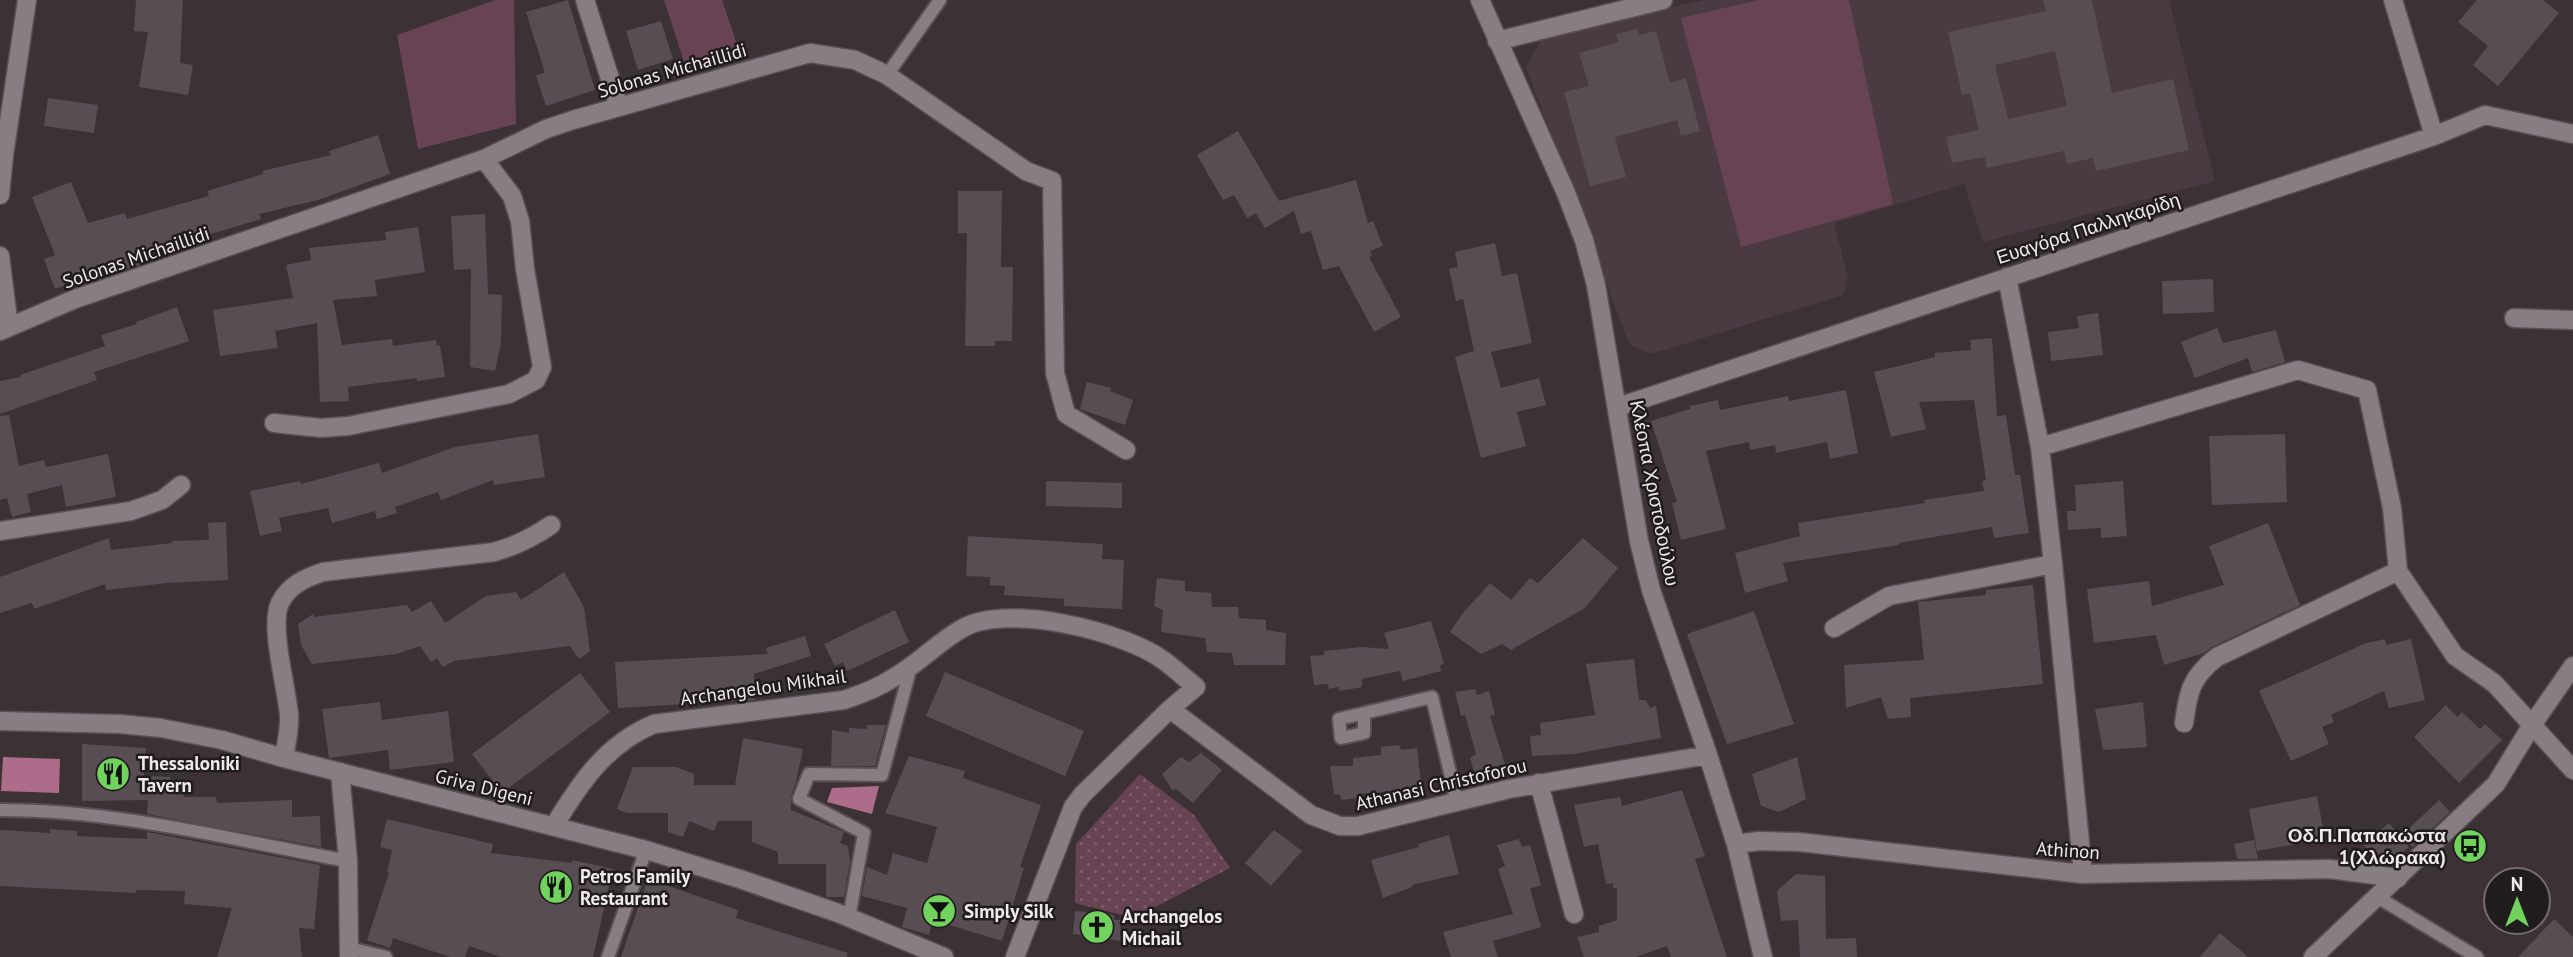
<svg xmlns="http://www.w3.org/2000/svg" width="2573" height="957" font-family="'PT Sans',sans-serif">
	<defs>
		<pattern id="park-dots" width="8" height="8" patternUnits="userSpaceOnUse" patternTransform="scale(1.75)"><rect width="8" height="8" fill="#684354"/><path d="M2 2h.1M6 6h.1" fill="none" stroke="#7e5e6d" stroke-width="1.8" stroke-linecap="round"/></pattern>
	</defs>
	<rect width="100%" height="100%" fill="#3c3236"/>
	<path fill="#4a3a41" d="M1703,0h466l46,181 -232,61 -19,-58 -130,39 14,54 -5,18 -192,59 -22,-10 -103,-277 16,-29z"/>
	<path fill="#684354" d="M495,0h19l2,124 -98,25 -21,-114z
		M664,0h58l20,59 -54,15z
		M1759,0h90l44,204 -152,43 -60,-229z"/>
	<path fill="url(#park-dots)" d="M1140,774l54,41 36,53 -96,50 -59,-15 1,-59z"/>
	<path fill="#ac6c8a" d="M3,757l57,2 -1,34 -58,-2z
		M879,786l-7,28 -45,-12 5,-14z"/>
	<path fill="#584d52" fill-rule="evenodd" d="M136,0h47l-3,63 13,2 -5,30 -49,-8 9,-55 -14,-1z
		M568,0l27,90 -49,16 -10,-31 9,-2 -19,-61z
		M2043,0h49l20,93 61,-14 16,71 -93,21 -3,-13 -26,6 -3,-13 -77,17 -2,-11 -33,6 -6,-26 33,-7 -9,-37 -8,2 -14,-63 98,-21zM2055,51l12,55 -59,13 -13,-54z
		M2477,0h66l16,13 -61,73 -25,-21 15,-19 -30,-24z
		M661,21l12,38 -35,11 -12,-39z
		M1637,29l2,6 17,-4 14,52 16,-5 14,53 -19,5 -4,-16 -62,17 11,40 -36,9 -26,-94 25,-6 -10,-33 40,-11 -3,-8z
		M48,98l50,7 -4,28 -50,-7z
		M1238,131l41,70 77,-21 12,43 5,-2 10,25 -13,5 2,5 -3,1 32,60 -27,15 -35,-66 -16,4 -12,-39 -10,3 -7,-23 -29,17 -9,-15 -9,5 -13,-23 -11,5 -26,-45z
		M378,135l12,39 -72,26 -59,14 2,5 -114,34 2,9 -52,15 -1,-3 -41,15 -11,-30 11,-4 -23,-58 39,-15 17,41 37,-10 2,6 82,-23 -2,-5 56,-17 -1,-3 69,-16 -2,-4z
		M958,191h44l-1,76h12l-1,74h-17v5h-30l2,-113h-9z
		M485,214l3,80 14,1 -1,48 -6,28 -25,-4 1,-98 -17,1 -3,-54z
		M418,227l7,45 -50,8 2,16 -44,4 9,45 50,-6 1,7 43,-6 1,6 3,-1 5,32 -28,4v-3l-69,9 1,14 -29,1 -3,-79 -42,8 3,17 -58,8 -7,-46 80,-12 -7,-33 25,-5 -2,-12 77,-8 -1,-8z
		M1495,243l7,33 15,-3 15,70 -41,9 10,36 38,-10 7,27 -29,7 9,34 -45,12 -26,-101 19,-6 -11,-52 -7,2 -7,-32 9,-2 -3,-15z
		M2213,279l1,33 -51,2 -1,-33z
		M177,307l12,34 -95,31 3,8 -97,34v-33l21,-4 -1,-2 85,-29 -4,-11 36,-11 -1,-2z
		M2098,313l5,42 -52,6 -3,-29 31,-4 -2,-12z
		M2217,328l6,15 53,-13 9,32 -33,10 -4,-14 -53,20 -14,-36z
		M1992,338l5,78 9,-1 9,60h5l9,58 -35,5 -2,-11 -93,16v2l-116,18 5,18 -43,12 -10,-40 65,-17 -2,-13 127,-20 -1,-3 60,-9 -2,-10 4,-1 -12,-80 -55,2 7,27 -35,8 -17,-65 61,-15v-4l36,-3 -1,-10z
		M1087,382l24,6 -1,3 23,9 -8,25 -45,-16z
		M1846,390l12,63 -28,6 -3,-17 -51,11 -1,-8 -25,5 -1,-8 -43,9 20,78 -45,11 -9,-37 5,-1 -26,-81 39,-12v-3l28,-6 2,10 68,-14 1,5z
		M9,415l10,51 25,-6 2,7 62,-13 8,43 -50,10 -4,-22 -35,9 4,18 -19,5 -5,-19 -7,2v-84z
		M538,434l7,43 -51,8 -1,-5 -52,20 -3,-8 -43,15 2,6 -20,6 -2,-8 -43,12 -4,-15 -49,10 3,13 -22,5 -10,-45 50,-10 1,3 78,-21 3,10 73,-26z
		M2285,434l2,68 -75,3 -3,-69z
		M1046,481l76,2v25l-76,-2z
		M2123,481l4,55 -26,2v-10l-33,2 -1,-19h9l-1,-26z
		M226,522l2,58 -61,3 -61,7 -1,-6 -71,25 -2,-6 -32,10v-36l109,-39 2,12 61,-7v-2l37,-1 -1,-17z
		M2268,523l32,82 -88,42 -8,6 -40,12 -8,-30 -62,8 -7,-54 62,-8 3,25 72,-21 -15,-39z
		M968,536l135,8 -1,15 22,1 -2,49 -58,-3v-7l-60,-4 1,-9 -15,-1v-8l-24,-1z
		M1583,538l35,30 -33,40 -74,42 -9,-6 -21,10 -31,-22 13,-19 27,-30 21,17 19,-22 8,5z
		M564,572l20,35 6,44 -11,8 -9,-13 -116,15 -11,6 -6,-9 -6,4 -11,-16 -24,8 -84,10 -11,-19 -3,-21 15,-10 1,3 93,-12 5,7 19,-11 14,22 41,-27 30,-4 5,8z
		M1157,578l28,3v10l26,2 1,14h26l1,11 27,2v10l20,3 -1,32h-51l-2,-12 -25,-1 -2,-14 -44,-6 2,-22 -9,-4z
		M2033,585l10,99 -133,14 1,19 -23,2 -7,-22 -35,11 -2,-43 80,-5 -6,-58 68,-7v-5z
		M895,610l14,32 -62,29 -4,-9 -8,4 -11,-22z
		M1754,611l40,113 -67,20 -40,-110z
		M1431,621l13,42 -4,3 1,5 -38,10 -3,-10 -38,8v8l-22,4 -2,-4 -9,2 -1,-5 -14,1 -4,-29 14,-1v-4l37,-4 28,2 -5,-16z
		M805,636l6,20 -57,18 1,26 -137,8 -3,-46 153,-8 -2,-6z
		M2385,639l1,6 25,-6 14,61 -36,8 -5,-17 -53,24 3,7 -12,5 7,17 -38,17 -32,-70 107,-48z
		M1634,659l5,41h7l4,8 6,-2 5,32 -87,16 -42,2 -2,-20 11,-1 -1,-12 55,-8 -9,-51z
		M945,672l139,59 -19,45 -139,-60z
		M580,673l30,39 -108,81 -30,-39z
		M1475,689l2,6 12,-4 6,24 -5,1 15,48 -7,2 2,10 -17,4 -3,-8 -5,3 -5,-17 6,-4 -11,-39 -4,1 -6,-24z
		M380,702l2,18 66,-9 6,51 -64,8 -2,-20 -59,8 -7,-49z
		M2143,702l4,45 -44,3 -8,-41z
		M2446,705l11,12 5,-5 18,17 5,-5 17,16 -43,43 -45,-46z
		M867,725h19l-11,41h-44l1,-36 17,3v-5l18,1z
		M743,738l60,11 -7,33 -5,14v14l53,22 -4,11 8,3 2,15 -6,36h-18v-33h-48v-12l-26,-10v-21h-34l-4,10 -25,-10 -6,16 -15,-5v-19h-41l-10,-4 16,-42h43l18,7v11h41z
		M82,744l64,4 -2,28 26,1v11h14v9h32l1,6 75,-3v17l28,-1 1,31 -174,-33 1,-14 -66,1z
		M1399,745l2,5 16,-2 5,43 -19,4 -1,-4 -43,3v4l-18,2 -1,-5 -6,-1 -4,-28h23v-8l28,-3v-8z
		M1201,753l21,17 -29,33 -17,-14 -4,1 -10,-16 19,-17 8,5z
		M909,756l56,15 -2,7 78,27 -21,62 4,1 -22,73 -69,-21 -4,15 -27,-8 5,-19 -45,-12 5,-29 20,8 6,-22 34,10 10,-36 -52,-14z
		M1797,757l9,42 -27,13 -18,-6 -9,-32z
		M1682,790l23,66 -10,3 32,98h-56l-4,-11 -31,11h-52l-7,-20 22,-5v-6l18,-6v-32h-4v-5l-7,1 -8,-40 -14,3 -10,-42 46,-8 2,9z
		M2317,796l8,43 -68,12 -8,-42z
		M2439,800l11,12 -38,35 -11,-11z
		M387,819l106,25 -2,9 81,10 1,-3 40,9 -20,88h-92l-32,-11 -4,11h-15l-57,-19 -3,10 -23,-8 22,-67 -2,-1 5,-22 -12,-3z
		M2389,823l20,24 -22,18 -8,-1 -16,-20z
		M50,829l27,2v5l70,3v-7l173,33 -6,64 -15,-1 3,29h-85l15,-49 -48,-4 1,-13 -49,-1v3l-136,-7v-56l50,3z
		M1274,830l28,21 -31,35 -26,-23z
		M1449,835l10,39 -47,11v2l-29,11 -12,-38 48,-13 -1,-3z
		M1519,839l3,8 8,-2 11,40 -11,4 11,38 -48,14 5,16h-47l-8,-25 70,-18 -15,-45 7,-3 -8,-21z
		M2254,840l4,19h-21l-3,-15z
		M1796,874l29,2 1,63 30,-1 1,19h-57l-2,-37 -17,1 -4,-30z
		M648,879l90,31 -2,8 112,35 -1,4h-226z
		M1075,911l39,4v5h6l1,21 -48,-7z
		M2554,919l19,18v20h-55z
		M2220,933l28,24h-48z"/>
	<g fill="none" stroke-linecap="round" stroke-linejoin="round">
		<g stroke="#585054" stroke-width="16">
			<path id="service" d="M887,75l53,-75
				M1364,714v19l-23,5 -2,-19 93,-22 25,105
				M0,810c118,0 233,30 348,51
				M2379,898l98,59
				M849,918l15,-85 -65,-34 10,-25 73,1 29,-109
				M349,948l37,9
				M608,957l38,-107"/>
		</g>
		<g stroke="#585054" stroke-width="21">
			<path id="minor" d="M585,0l34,107
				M1480,0l86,193 18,47 12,45 43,256 12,49 57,165 28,89 27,113
				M2393,0l41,136
				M1497,41l166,-41
				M4,155l23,-155
				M0,156l4,-1 -4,40
				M0,256l9,71
				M2007,277l33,170 13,117 30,310
				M2514,318l59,2
				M0,331l75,-32 409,-140 62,-30 27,-9 237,-67 45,7 32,15 139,96 26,10 3,192 11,41 60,36
				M1618,407l816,-271 51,-21 88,19
				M274,423l47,5 27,-2 161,-32 27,-14 6,-13 -17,-98 -5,-48 -8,-25 -28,-37
				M2040,447l258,-77 69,20 25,118 6,63 57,85 39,27 79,87
				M0,531l131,-20 31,-11 19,-15
				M1834,628l55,-32 164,-32
				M1170,709l141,106 29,11h18l151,-37 199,-34
				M2184,723c4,-31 7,-46 33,-66l181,-86
				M284,758c2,-14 6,-28 5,-43 -2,-26 -20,-90 -9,-112 9,-18 25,-25 43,-31l171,-20c22,-6 38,-14 57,-27
				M340,772l8,89 1,96
				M1539,783l35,131
				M554,826c26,-43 52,-82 100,-102l190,-24c18,-6 34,-12 49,-22 25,-14 45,-36 70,-50 44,-25 160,3 200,32 11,8 22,18 33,27l-26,22 -87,85 -10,13 -58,150
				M1736,844l23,-3 40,1 284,32 246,-5 69,9"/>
		</g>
		<g stroke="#585054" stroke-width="21">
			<path id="secondary" d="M0,721l120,3 41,4 61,12 62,18 362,92 94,29 98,34 106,44
				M2313,957l183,-173 36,-59 41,-59"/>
		</g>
		<use href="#service" stroke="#887d82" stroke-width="12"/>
		<use href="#minor" stroke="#887d82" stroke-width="18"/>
		<use href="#secondary" stroke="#887d82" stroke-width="18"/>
	</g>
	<defs>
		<g id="restaurant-disc" transform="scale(1.75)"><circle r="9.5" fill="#71d25e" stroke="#201b1d"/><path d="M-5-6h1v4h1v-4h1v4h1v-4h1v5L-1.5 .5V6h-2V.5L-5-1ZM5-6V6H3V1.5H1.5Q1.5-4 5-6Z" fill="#111"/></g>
		<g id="bus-disc" transform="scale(1.75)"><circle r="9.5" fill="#71d25e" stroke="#201b1d"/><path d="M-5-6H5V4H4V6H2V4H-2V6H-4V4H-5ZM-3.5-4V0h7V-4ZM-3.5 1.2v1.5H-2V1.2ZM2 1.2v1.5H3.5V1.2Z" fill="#111"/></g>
		<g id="bar-disc" transform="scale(1.75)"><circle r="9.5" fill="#71d25e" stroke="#201b1d"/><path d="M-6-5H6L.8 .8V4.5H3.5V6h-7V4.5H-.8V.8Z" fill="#111"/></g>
		<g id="church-disc" transform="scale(1.75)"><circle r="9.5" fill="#71d25e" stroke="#201b1d"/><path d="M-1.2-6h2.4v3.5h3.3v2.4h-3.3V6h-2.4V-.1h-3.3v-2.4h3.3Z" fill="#111"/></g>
	</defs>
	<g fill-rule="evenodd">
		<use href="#restaurant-disc" x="113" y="774"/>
		<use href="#bus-disc" x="2470" y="846"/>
		<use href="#restaurant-disc" x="556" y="887"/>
		<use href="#bar-disc" x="939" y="911"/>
		<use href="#church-disc" x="1097" y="927"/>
	</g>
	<g text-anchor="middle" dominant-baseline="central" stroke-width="5" stroke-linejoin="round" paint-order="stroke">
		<g font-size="19" fill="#efe9ec" stroke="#201b1d">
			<text transform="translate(672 70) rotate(-16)">Solonas Michaillidi</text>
			<text transform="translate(2088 228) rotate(-18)">Ευαγόρα Παλληκαρίδη</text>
			<text transform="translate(136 257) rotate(-19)">Solonas Michaillidi</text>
			<text transform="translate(1655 493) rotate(79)">Κλέοπα Χριστοδούλου</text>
			<text transform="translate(763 687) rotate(-8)">Archangelou Mikhail</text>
			<text transform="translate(1441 784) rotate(-13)">Athanasi Christoforou</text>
			<text transform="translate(484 787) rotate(14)">Griva Digeni</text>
			<text transform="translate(2068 850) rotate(4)">Athinon</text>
		</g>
		<g font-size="19" font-weight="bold" fill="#efe9ec" stroke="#201b1d" text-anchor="start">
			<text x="138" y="763">Thessaloniki<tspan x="138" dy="22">Tavern</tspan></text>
			<text x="2446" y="835" text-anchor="end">Οδ.Π.Παπακώστα<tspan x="2446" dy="22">1(Χλώρακα)</tspan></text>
			<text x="580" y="876">Petros Family<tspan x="580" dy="22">Restaurant</tspan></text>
			<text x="964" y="911">Simply Silk</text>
			<text x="1122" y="916">Archangelos<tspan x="1122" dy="22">Michail</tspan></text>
		</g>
	</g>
	<g transform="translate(2517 901)"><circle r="33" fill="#201b1d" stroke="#736d70" stroke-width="2"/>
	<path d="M0-5L12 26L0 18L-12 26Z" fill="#71d25e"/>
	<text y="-10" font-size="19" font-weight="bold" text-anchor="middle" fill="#efe9ec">N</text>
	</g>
</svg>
